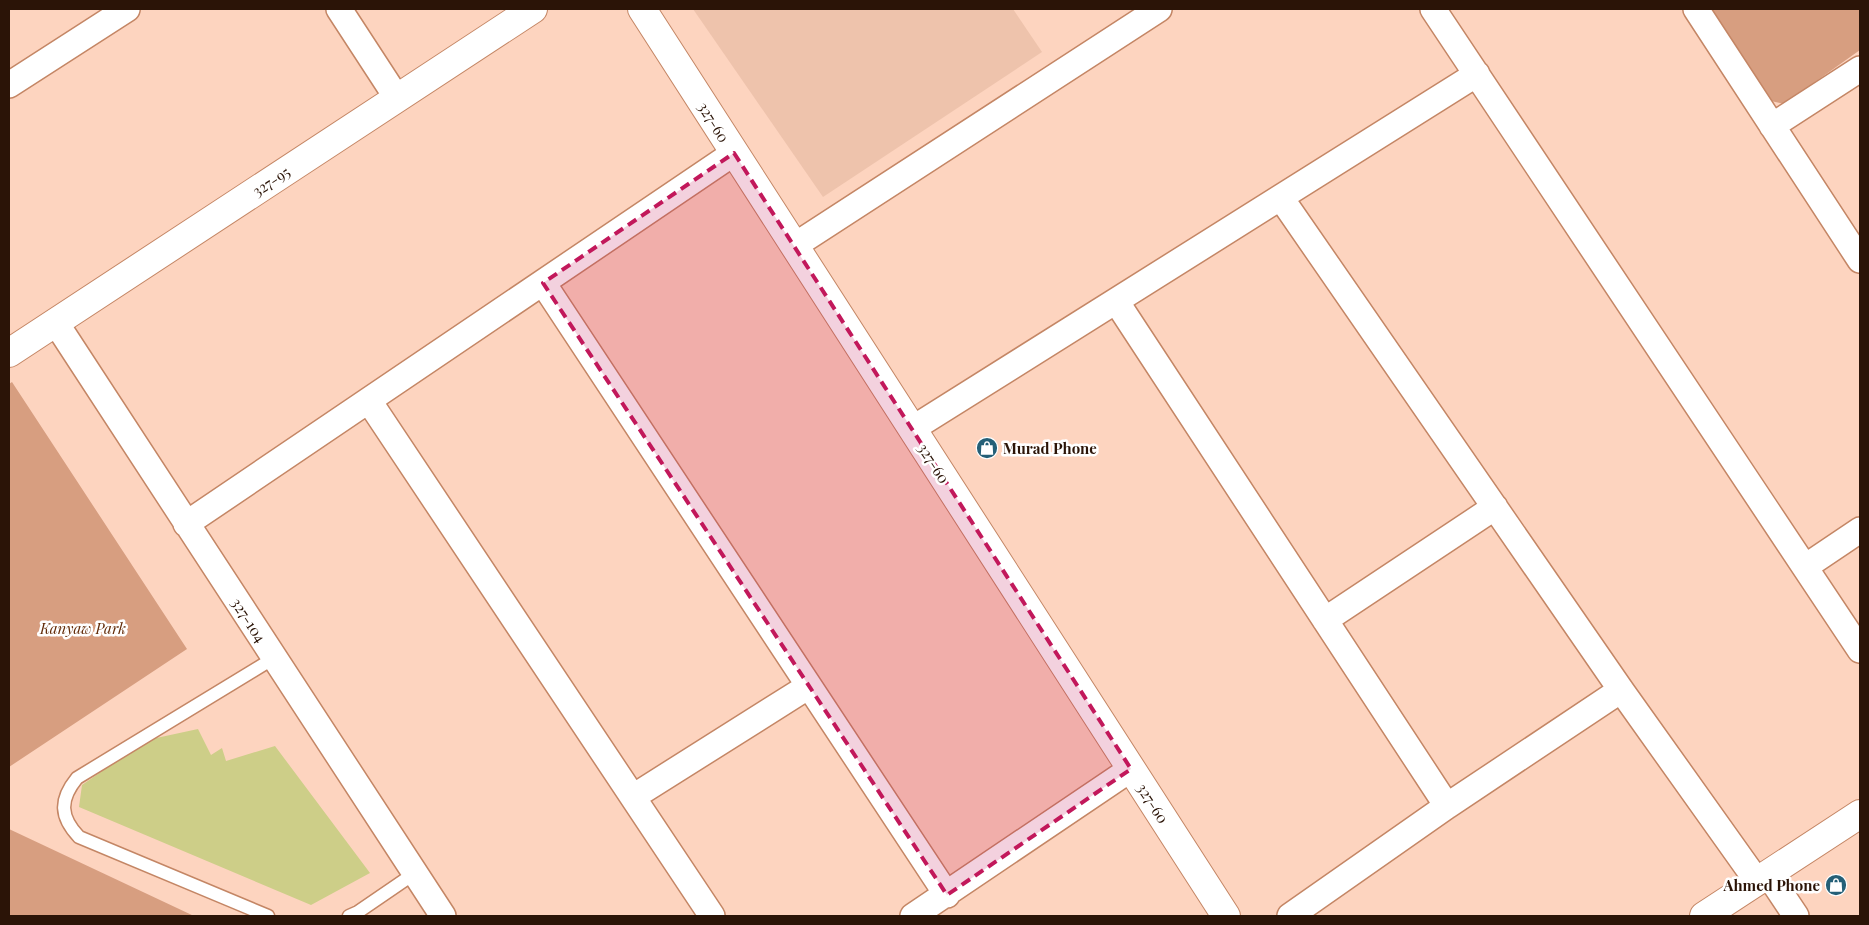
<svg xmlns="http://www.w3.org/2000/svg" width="1869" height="925" font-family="'Playfair Display',serif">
	<rect width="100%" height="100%" fill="#fdd4bf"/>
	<path fill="#eec3ac" d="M693,9h320l29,43 -219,145z"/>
	<path fill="#d79e80" d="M1710,9h150v41l-76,54 -13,-3z
		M12,382l175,267 -178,118v-383z
		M9,829l185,87h-185z"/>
	<path fill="#cdce88" d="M198,729l13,26 11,-7 4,13 49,-15 95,127 -59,32 -232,-98 3,-22 65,-45z"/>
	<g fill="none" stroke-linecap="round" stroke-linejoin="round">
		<g stroke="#c48665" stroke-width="15">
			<path id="lane" d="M268,916l-189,-79c-19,-20 -20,-37 -2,-59l197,-120
				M349,916l9,-4 57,-39"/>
		</g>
		<g stroke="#c48665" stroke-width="28">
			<path id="street" d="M339,9l58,89
				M1433,9l427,641
				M1696,9l164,251
				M9,85l118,-76
				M1772,126l88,-57
				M1281,198l340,492 136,191
				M794,246l365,-237
				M543,283l404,612
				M1116,301l331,505
				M56,323l387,593
				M369,401l343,515
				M912,429l565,-355
				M186,524l548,-371
				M1805,567l55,-37
				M1325,620l170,-113
				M633,797l176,-111
				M1768,874l28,42
				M913,916l218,-147
				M1290,916l157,-110 174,-116"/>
		</g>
		<g stroke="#c48665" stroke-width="30">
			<path id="secondary" d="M642,9l584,907
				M9,353l524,-344
				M1704,916l156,-102"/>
		</g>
		<use href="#lane" stroke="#fff" stroke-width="12"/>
		<use href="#street" stroke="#fff" stroke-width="25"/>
		<use href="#secondary" stroke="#fff" stroke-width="28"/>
	</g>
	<path fill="#c2185b" fill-opacity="0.2" stroke="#c2185b" stroke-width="4" stroke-dasharray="10 6" stroke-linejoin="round" d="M734,153l397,616 -184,126 -404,-612z"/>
	<defs>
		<g id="shop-disc" transform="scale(1.125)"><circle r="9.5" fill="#245f77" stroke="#fff"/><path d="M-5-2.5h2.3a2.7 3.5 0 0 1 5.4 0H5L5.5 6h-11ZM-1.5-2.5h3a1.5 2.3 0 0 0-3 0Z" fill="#fff"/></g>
	</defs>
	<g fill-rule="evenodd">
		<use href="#shop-disc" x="987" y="448"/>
		<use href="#shop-disc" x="1836" y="885"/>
	</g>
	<g text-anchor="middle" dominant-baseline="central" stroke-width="5" stroke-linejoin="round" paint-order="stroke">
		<g font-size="15" fill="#2b1407" stroke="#fff">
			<text transform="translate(714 122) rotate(58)">327-60</text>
			<text transform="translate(271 181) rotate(-33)">327-95</text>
			<text transform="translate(934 463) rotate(57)">327-60</text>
			<text transform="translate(249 620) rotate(57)">327-104</text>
			<text transform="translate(1153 803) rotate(57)">327-60</text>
		</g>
		<g font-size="15" font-weight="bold" fill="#2b1407" stroke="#fff" text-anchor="start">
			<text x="1003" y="448">Murad Phone</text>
			<text x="1820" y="885" text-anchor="end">Ahmed Phone</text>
		</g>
		<g font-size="15" font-style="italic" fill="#622b08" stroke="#fff">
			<text x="83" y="628">Kanyaw Park</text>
		</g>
	</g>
	<rect width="1869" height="925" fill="none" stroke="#2b1407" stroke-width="20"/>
</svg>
